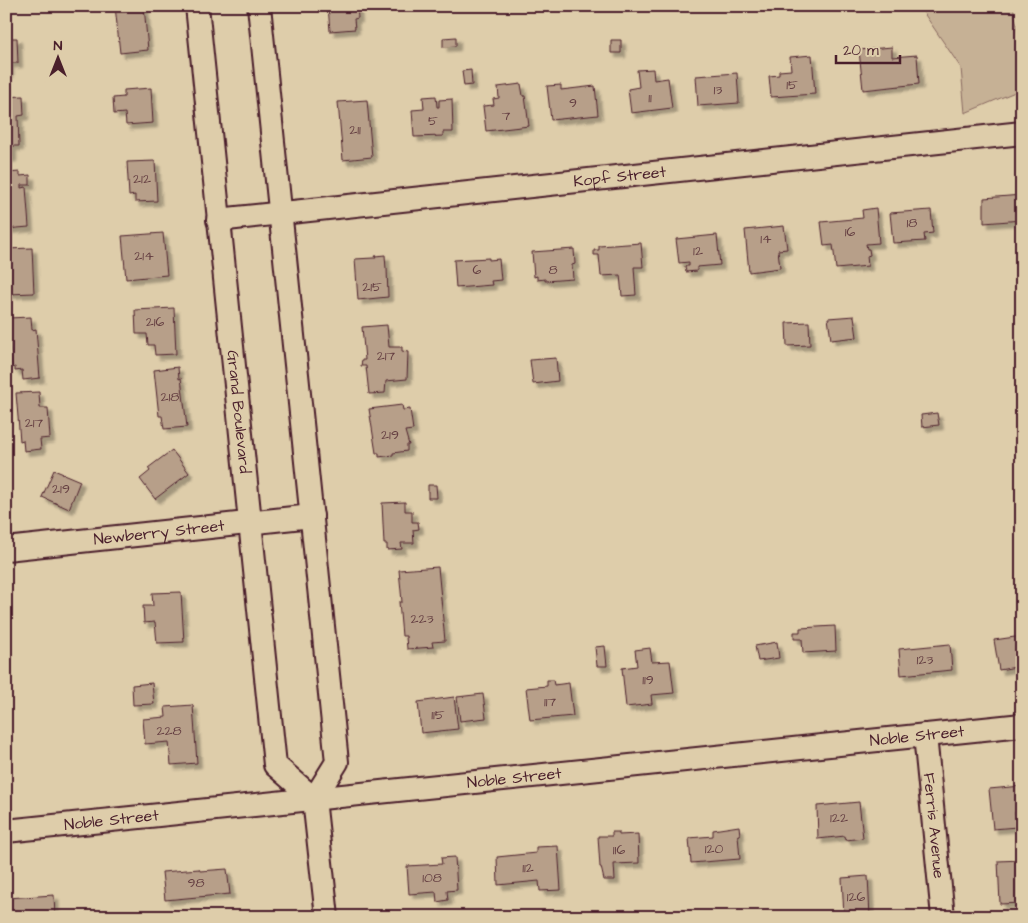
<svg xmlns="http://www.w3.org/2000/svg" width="1028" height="923" font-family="'Architects Daughter',sans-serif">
	<defs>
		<filter id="shadow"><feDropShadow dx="4.5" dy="4.5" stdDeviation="1" flood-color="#0004"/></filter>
	</defs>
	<rect width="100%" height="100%" fill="#decdaa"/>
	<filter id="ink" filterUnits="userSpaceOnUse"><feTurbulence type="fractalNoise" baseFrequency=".02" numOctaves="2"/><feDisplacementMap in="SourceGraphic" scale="10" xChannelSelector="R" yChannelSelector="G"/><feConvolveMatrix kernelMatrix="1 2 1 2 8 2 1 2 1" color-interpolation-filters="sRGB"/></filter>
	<g filter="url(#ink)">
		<path fill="#c6b195" stroke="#886860" d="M919,6h94l9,45v38l-57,24 -4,-45z"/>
		<path fill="#b79f89" stroke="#4a1f2b" filter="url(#shadow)" d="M115,6h29l4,44 -28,3z
			M328,6h29l1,12 -4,1 1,10 -25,2z
			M456,37v9l-13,1v-9z
			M6,38h11l1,25h-9v10h-3z
			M611,40h10v13h-10z
			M892,47v10l25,-2 2,29 -56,6 -4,-40z
			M812,55l3,39 -44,3 -2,-21 10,-1v-4l12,-1 -1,-13z
			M653,69l1,11 14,-2 4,30 -41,5 -3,-24 11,-2 -2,-17z
			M471,70l1,15 -8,1 -2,-15z
			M737,73l2,30 -41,3 -2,-30z
			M521,84l2,12h2l4,30 -43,5 -3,-25 11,-1 -1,-6 6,-1 -1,-11z
			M561,85v5l34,-4 3,29 -47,5 -4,-34z
			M151,88l2,35 -27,2 -1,-12 -11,1 -1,-16 11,-1v-7z
			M23,96l1,19 -6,1 1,30h-7v11l-6,1v-61z
			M436,96l1,11h2v-7l13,-1 1,33h-10v4l-29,1 -2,-27 12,-1 -1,-12z
			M367,100l5,57 -29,3 -5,-58z
			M155,161l2,40 -22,1v-7l-6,1 -2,-34z
			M20,172v4l10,-1v10h-9v3l5,-1 3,40 -23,2v-56z
			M1022,195v25l-38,3v-25z
			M876,208l3,35 -13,1 1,5h2l1,6 -3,1 1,10 -32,3 -3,-24 -9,1 -3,-24 42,-4 -1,-8z
			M931,210l2,23 -9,1 1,7 -32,2 -3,-30z
			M784,226l3,23 -9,1 2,18 -31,4 -4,-42z
			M163,233l4,42 -41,4 -4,-43z
			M717,235l3,30 -23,2v4l-11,1 -1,-6h4v-4l-10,1 -3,-24z
			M641,243l2,24h-9l2,28 -14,1 -2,-21 -19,1 -2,-21h-5v-5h5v-4z
			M32,248l2,45 -26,1 -2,-45z
			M574,249l1,15 -3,1 1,14 -28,2v-2l-8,1v-4l-3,1 -2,-25z
			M385,255l1,14 1,-1 1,29 -30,3 -3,-41 18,-1h3l-1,-2z
			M489,258v2l10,-1 2,21 -10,1 1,4 -36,3 -2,-28z
			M174,308l2,46 -21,1 -1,-10h-6l-1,-11h-11l-1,-24z
			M854,316l3,21 -26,3 -3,-22z
			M31,317l1,13 4,-1 4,49 -17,2 -1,-10 -7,1v-4l-3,1 -4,-50z
			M809,322l1,23 -23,1 -1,-23z
			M387,325l2,22h13v4l6,1 -1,27 -21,2 -1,12 -16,1 -3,-28h-5l1,-6h3l-3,-33z
			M556,358l2,23 -25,3 -3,-24z
			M178,367l1,12 2,-1 6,49 -23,2 -2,-13h-3l-5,-46z
			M39,392l1,16h8l2,30 -10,1 1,10 -17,2 -1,-11 -3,1 -4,-48z
			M402,405l1,5 7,-1 3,21 -8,1 4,14h-2v6l-14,2v2l-14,2v-4h-3l-7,-44z
			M937,413l2,12 -17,2 -1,-12z
			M172,450l17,23 -34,26 -15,-20 10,-8 -2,-3z
			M54,470l26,11 -11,28 -27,-12z
			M428,485h8l1,13h-9z
			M405,502v9h7v11h6l1,7 -6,1 1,13h-13l1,6 -15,1v-6h-3l-2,-41z
			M438,567l7,74 -13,1 1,5 -26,2 -1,-13h-4l-3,-34h3l-3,-32z
			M181,592l3,50 -27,1 -2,-21 -11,1 -1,-17h10l-1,-13z
			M835,626l1,25 -33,2 -1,-14h-8v-7h6v-4z
			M1022,636v30l-23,4 -5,-30z
			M777,642l2,16 -21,3 -3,-15z
			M950,644l2,26 -51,5 -2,-26z
			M605,646l2,20h-10l-2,-19z
			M650,648l2,14 18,-1 4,32 -23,2 1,9 -26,3 -4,-39 15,-2 -2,-16z
			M547,680h6l1,5 15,-2 4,33 -43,4 -4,-32 21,-2z
			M152,683l2,21 -21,1 -1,-20z
			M483,694l3,24 -26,3 -3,-24z
			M454,697l4,32 -37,4 -3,-31z
			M193,705l4,58 -26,2 -2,-23 -24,2 -2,-25 23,-2 -1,-10z
			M1022,786v25l-7,1 2,15 -24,2 -4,-40z
			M859,802l4,36 -17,2 -1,-4 -27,3 -1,-33z
			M739,826l1,9h-2l2,24 -49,4 -2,-25 24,-2v-6z
			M612,832h7v3l19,-1 1,29 -25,1 1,16h-11l-3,-13h-1l-2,-31h14z
			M558,846l3,44 -21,1 -1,-10 -41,4 -1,-28 39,-4v-6z
			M455,857l2,33 -10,1 1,9 -11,2 -1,-10 -27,2 -2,-28 35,-2 -1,-6z
			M1022,860v43l-22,1 -2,-43z
			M199,869l1,2 27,-2 3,25 -65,6 -3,-28z
			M868,876l2,41h-26l-2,-39z
			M54,895l1,22h-47l-1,-19z"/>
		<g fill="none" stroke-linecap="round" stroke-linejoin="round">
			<g stroke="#4a1f2b" stroke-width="26">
				<g id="minor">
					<path id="s1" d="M197,6l78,759 39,34"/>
					<path d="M259,6l78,756 -23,37 13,118"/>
					<path id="s2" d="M218,220l804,-87"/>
					<path id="s3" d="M6,549l306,-33"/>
					<path id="s4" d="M925,735l18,182"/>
					<path id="s5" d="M6,831l1016,-106"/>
				</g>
			</g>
			<use href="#minor" stroke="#decdaa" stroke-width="22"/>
		</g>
	</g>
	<g text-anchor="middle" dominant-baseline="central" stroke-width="4.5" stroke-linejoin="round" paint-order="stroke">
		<g font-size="14" fill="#653f42">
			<text x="792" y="85">15</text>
			<text x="718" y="90">13</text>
			<text x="650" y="98">11</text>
			<text x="573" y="103">9</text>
			<text x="506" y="116">7</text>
			<text x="433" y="121">5</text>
			<text x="355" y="130">211</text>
			<text x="142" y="179">212</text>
			<text x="912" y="223">18</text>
			<text x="850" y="232">16</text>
			<text x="766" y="239">14</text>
			<text x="698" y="251">12</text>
			<text x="144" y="256">214</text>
			<text x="477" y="270">6</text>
			<text x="553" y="270">8</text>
			<text x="372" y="287">215</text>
			<text x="155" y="322">216</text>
			<text x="386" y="356">217</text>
			<text x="170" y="397">218</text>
			<text x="34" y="423">217</text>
			<text x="390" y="435">219</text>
			<text x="61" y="489">219</text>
			<text x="422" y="619">223</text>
			<text x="925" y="660">123</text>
			<text x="648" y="680">119</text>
			<text x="550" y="702">117</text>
			<text x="438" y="715">115</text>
			<text x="169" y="731">228</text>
			<text x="839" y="818">122</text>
			<text x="714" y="849">120</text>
			<text x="619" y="850">116</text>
			<text x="528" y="868">112</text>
			<text x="432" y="878">108</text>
			<text x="196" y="883">98</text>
			<text x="856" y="897">126</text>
		</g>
		<g font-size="16" fill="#4a1f2b" stroke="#decdaa">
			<text stroke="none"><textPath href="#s2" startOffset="404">Kopf Street</textPath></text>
			<text stroke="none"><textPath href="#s1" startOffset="408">Grand Boulevard</textPath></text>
			<text stroke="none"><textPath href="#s3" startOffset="154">Newberry Street</textPath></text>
			<text stroke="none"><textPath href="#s5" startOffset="916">Noble Street</textPath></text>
			<text stroke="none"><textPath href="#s5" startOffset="511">Noble Street</textPath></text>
			<text stroke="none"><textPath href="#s5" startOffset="106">Noble Street</textPath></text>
			<text stroke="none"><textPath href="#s4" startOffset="91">Ferris Avenue</textPath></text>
		</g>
	</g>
	<rect width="1028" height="923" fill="none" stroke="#decdaa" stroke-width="25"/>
	<rect x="12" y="12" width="1003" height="898" fill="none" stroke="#4a1f2b" stroke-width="2" filter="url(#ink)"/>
	<g transform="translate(58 58)" stroke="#decdaa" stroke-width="4" paint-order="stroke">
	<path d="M0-4L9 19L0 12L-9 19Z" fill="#4a1f2b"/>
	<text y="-8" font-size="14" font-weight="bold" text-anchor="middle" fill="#4a1f2b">N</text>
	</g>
	<path d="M836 55v8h64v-8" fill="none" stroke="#4a1f2b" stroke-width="2.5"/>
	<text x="843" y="55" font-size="15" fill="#4a1f2b" stroke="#decdaa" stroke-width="4" paint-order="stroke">20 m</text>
</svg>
